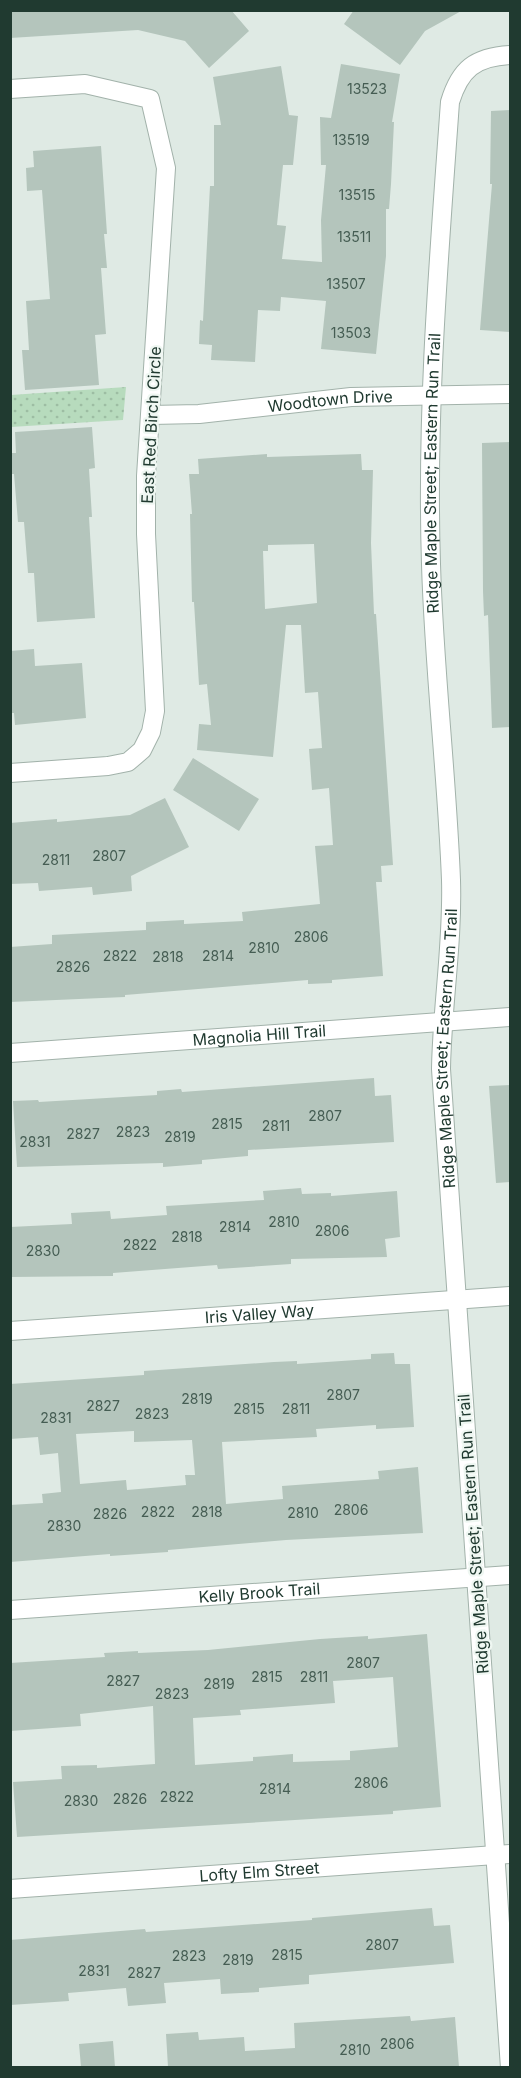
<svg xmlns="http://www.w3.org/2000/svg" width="521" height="2078" font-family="Inter,sans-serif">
	<defs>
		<pattern id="grass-dots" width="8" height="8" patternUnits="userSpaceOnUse" patternTransform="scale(1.5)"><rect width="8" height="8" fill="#b7dbbd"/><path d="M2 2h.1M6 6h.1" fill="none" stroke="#9dbda3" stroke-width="1.8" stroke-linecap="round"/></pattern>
	</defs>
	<rect width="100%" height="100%" fill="#dfeae4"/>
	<path fill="url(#grass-dots)" d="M126,387l-3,33 -112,7v-32z"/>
	<path fill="#b4c5bc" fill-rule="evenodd" d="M10,10h221l18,21 -40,37 -24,-27 -47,-11 -128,8z
		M354,10h109l-38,21 -25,34 -56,-41z
		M341,64l59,10 -8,48h2l-3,62 -2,25h-3v47l-10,98 -55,-5 5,-48 -45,-4 -1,14 -22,-1 -3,52 -44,-2 1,-15 -13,-1 1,-24 3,1 7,-135h4v-61h7l-8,-48 68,-11 8,49 9,1 -5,49h-10l-6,60 9,1 -4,33 40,3 -1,-42 5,-55h-5l-1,-48 11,1z
		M510,110v222l-30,-2 12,-146h-2l1,-73z
		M101,146l6,88h-3l3,34h-6l5,66 -11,1 4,50 -74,5 -3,-40h7l-3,-49 24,-2 -8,-109 -15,1 -1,-23 8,-1 -1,-16z
		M92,427l3,41 -6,1 3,48h-3l6,101 -58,4 -3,-49h-6l-4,-51h-6l-4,-48h-4v-21h6l-1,-21z
		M510,442v285l-18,1 -4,-113 -4,1 -1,-25 -1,-148z
		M267,454v3l94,-3 1,16h11l-2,73 3,71h2l17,251 -12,1 1,16h-6l7,94 -51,4v3l-24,1v-4l-183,15v2l-115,5v-55l42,-3v-9l94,-5v-8l38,-2v4l59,-3 -1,-9 78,-8 -5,-58 18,-1 -4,-57 -17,2 -3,-41 13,-1 -4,-56 -13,1 -4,-68h-15l-13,132 -76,-7 2,-26 12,1 -4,-41 -8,1 -5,-83h-2l-2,-88h2l-3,-40h10l-1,-15zM314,544l3,59 -52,6 -2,-58h5v-6z
		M34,649l1,17 47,-3 4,55 -71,7 -1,-12h-4v-62z
		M193,758l66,41 -20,32 -66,-41z
		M165,798l24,49 -58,29 1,15 -39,4 -1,-8 -53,4 -1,-8 -28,1v-61l47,-4v3l73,-7z
		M374,1078l1,18 16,-1 3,47 -146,8v6l-46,4v4l-39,3v-4l-146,4 -4,-66 25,-1 1,2 118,-7v-4l24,-2 1,3z
		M510,1085v97l-14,1 -7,-97z
		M301,1188l1,6 29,-1v3l66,-5 3,46 -15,2 2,18 -96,2v5l-73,5 -1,-4 -104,8v3l-103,1v-50l62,-3 -1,-11 39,-2 1,8 56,-4 -1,-9 98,-6 -1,-9z
		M394,1353l1,11h15l4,63 -38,2v-4l-60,4 1,8 -95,5 4,62 57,-5 -1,-13 97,-7 -1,-8 40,-4 5,66 -137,7 -118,10v2l-58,4v-2l-100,8v-57l33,-2 -1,-9 19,-2 -3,-39 -18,2 -2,-18 -28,2v-55l134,-9v-4l130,-9 23,-1v3l74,-5v-5zM134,1431v11l58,-2 3,35h-10l1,10 -59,5 -1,-10 -46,4 -4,-50z
		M427,1634l14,173 -48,4v3l-376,23 -4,-55 49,-3 -1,-13 36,-1v3l58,-4 -2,-58 -73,8 1,12 -71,5v-68l95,-6 -1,-4 34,-2v2l70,-3 112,-11 48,-3v3zM393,1677l5,70 -48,4v9l-57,2v-8l-40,3v4l-58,4 -2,-47 48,-3 -1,-5 95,-7 -2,-22z
		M432,1908l2,18 16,-1 4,38 -145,12v9l-50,4v4l-38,2 -1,-15 -56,4 2,20 -38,3 -2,-18 -58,5 1,8 -59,4v-65l135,-11 1,3 166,-12v-2z
		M410,2016l1,5 44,-4 4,50h-291l-2,-33 32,-2 1,8 45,-3 1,14 50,-3 -1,-25z
		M113,2041l2,26h-34l-2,-23z"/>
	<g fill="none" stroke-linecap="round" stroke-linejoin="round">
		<g stroke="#a2b2aa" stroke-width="20">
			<g id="minor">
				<path d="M10,89l75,-5 65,15 16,69 -20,308v58l9,177 -4,21 -9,18 -14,12 -20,4 -98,7"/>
				<path id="s1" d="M151,415l48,-1 152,-17 159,-3"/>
				<path id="s2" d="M10,1053l500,-36"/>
				<path id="s3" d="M10,1331l500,-35"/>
				<path id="s4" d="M10,1610l500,-35"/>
				<path id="s5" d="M10,1889l500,-35"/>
				<path id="s6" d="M510,2068l-69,-999c1,-63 12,-126 10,-189 -4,-105 -17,-210 -20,-316 -5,-154 8,-308 19,-462 10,-33 25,-45 60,-47"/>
			</g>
		</g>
		<use href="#minor" stroke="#fff" stroke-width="18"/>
	</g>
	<g text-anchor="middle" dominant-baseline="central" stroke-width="4.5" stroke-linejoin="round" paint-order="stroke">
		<g font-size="14" fill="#455d53">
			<text x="367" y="88">13523</text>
			<text x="351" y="139">13519</text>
			<text x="357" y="194">13515</text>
			<text x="354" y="236">13511</text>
			<text x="346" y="283">13507</text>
			<text x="351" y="332">13503</text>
			<text x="109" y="855">2807</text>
			<text x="56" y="859">2811</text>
			<text x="311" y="936">2806</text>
			<text x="264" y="947">2810</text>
			<text x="120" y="955">2822</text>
			<text x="218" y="955">2814</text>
			<text x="168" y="956">2818</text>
			<text x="73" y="966">2826</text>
			<text x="325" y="1115">2807</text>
			<text x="227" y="1123">2815</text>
			<text x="276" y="1125">2811</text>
			<text x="133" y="1131">2823</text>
			<text x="83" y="1133">2827</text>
			<text x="180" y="1136">2819</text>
			<text x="35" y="1141">2831</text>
			<text x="284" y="1221">2810</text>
			<text x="235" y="1226">2814</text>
			<text x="332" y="1230">2806</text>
			<text x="187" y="1236">2818</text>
			<text x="140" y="1244">2822</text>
			<text x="43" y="1250">2830</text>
			<text x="343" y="1394">2807</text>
			<text x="197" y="1398">2819</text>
			<text x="103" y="1405">2827</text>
			<text x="249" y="1408">2815</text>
			<text x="296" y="1408">2811</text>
			<text x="152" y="1413">2823</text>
			<text x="56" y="1417">2831</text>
			<text x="351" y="1509">2806</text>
			<text x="158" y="1511">2822</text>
			<text x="207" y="1511">2818</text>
			<text x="303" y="1512">2810</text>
			<text x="110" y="1513">2826</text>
			<text x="64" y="1525">2830</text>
			<text x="363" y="1662">2807</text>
			<text x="267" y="1676">2815</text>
			<text x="314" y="1676">2811</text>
			<text x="123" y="1680">2827</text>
			<text x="219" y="1683">2819</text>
			<text x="172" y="1693">2823</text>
			<text x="371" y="1782">2806</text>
			<text x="275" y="1788">2814</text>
			<text x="177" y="1796">2822</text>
			<text x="130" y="1798">2826</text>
			<text x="81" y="1800">2830</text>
			<text x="382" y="1944">2807</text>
			<text x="287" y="1954">2815</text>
			<text x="189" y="1955">2823</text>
			<text x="238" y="1959">2819</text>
			<text x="94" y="1970">2831</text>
			<text x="144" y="1972">2827</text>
			<text x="397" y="2043">2806</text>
			<text x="355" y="2049">2810</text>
		</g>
		<g font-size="16" fill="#203a30" stroke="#eff7f2">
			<text stroke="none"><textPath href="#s1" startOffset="180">Woodtown Drive</textPath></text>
			<text transform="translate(151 425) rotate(-87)">East Red Birch Circle</text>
			<text stroke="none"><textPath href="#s6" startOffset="1598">Ridge Maple Street; Eastern Run Trail</textPath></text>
			<text stroke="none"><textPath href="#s2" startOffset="250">Magnolia Hill Trail</textPath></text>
			<text stroke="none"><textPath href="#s6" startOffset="1022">Ridge Maple Street; Eastern Run Trail</textPath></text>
			<text stroke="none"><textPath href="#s3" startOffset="250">Iris Valley Way</textPath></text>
			<text transform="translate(473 1534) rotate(-94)">Ridge Maple Street; Eastern Run Trail</text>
			<text stroke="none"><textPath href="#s4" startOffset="250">Kelly Brook Trail</textPath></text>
			<text stroke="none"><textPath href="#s5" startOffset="250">Lofty Elm Street</textPath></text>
		</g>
	</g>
	<rect width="521" height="2078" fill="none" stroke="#203a30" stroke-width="24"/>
</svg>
